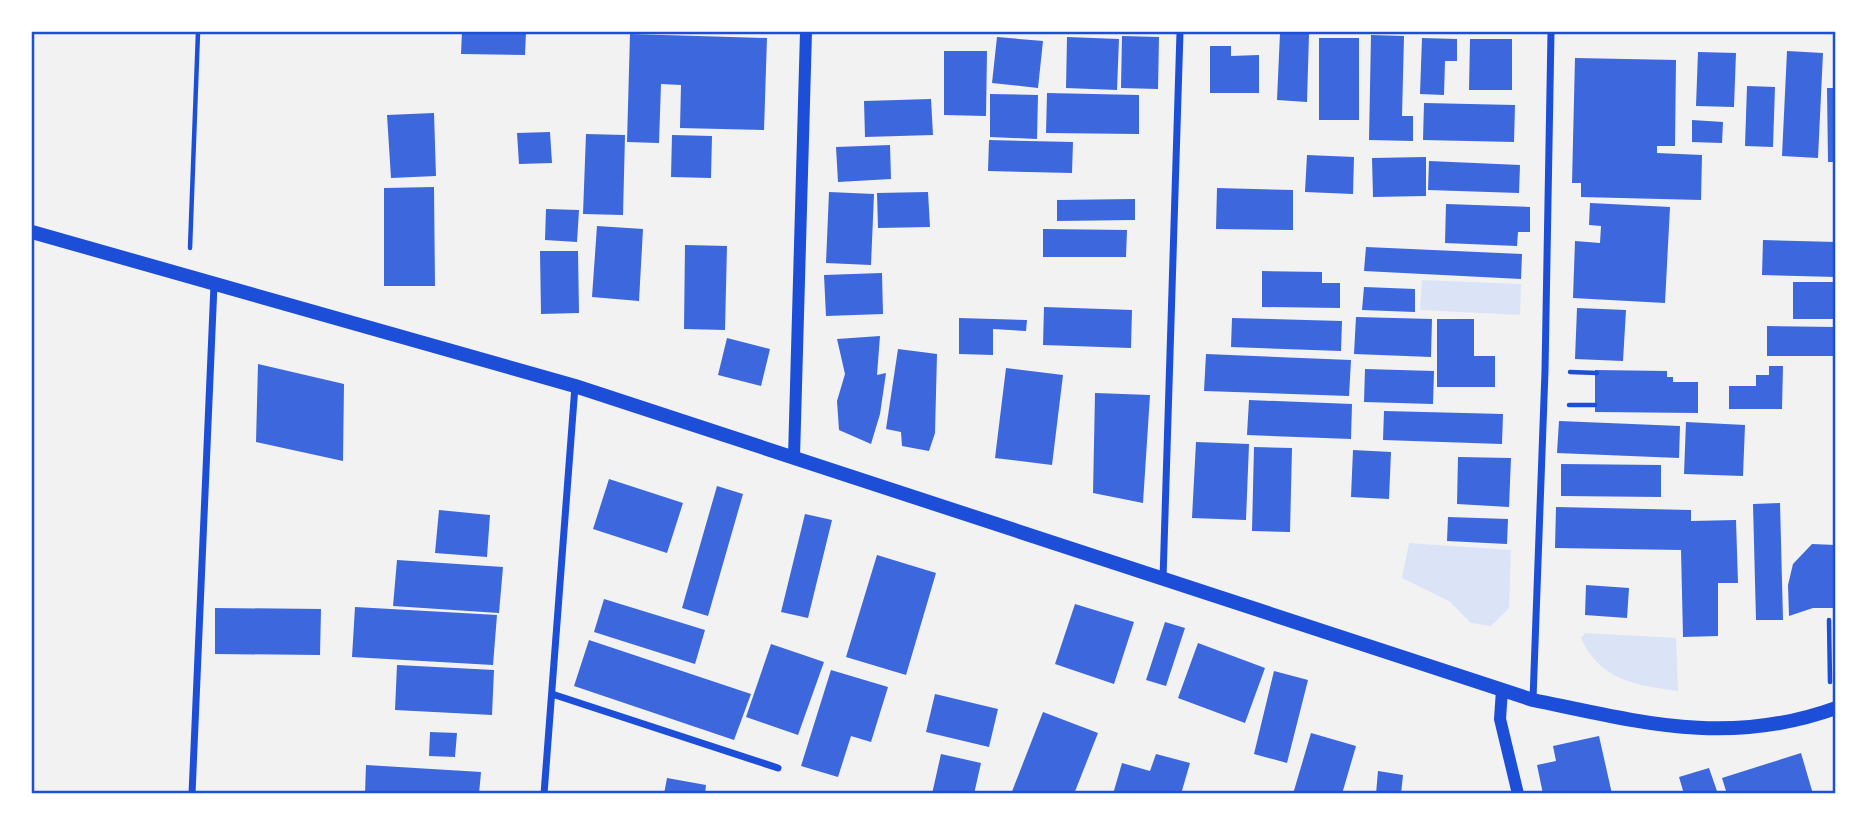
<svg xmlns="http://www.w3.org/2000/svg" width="1867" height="825" font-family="'Archivo Narrow',sans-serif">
	<rect width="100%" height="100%" fill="#f2f2f2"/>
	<path fill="#dbe4f7" d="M1422,280l99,4 -1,31 -100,-5z
		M1409,543l102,7 -2,58 -18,18 -20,-3 -22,-22 -47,-23z
		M1585,633l91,5 2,53c-40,-5 -79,-11 -97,-53z"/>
	<path fill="#3d67dc" d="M462,32h64l-1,23 -64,-1z
		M1280,33l29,1 -2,68 -30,-2z
		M630,34l137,4 -3,92 -84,-2 1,-43 -20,-1 -2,59 -32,-1z
		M1371,35l33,1 -2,80h11v25l-44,-1z
		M1122,36l37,1 -1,52 -37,-1z
		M997,37l46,4 -5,47 -46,-5z
		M1067,37l52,2 -2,51 -51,-2z
		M1319,38h40v82h-40z
		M1422,38l35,1v22h-12l-1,34 -24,-1z
		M1470,39h42v51h-43z
		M1210,46h21v10l28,-1v38h-49z
		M944,51h43l-1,65 -42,-1z
		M1787,51l36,2 -5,105 -36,-2z
		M1698,52l38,1 -2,54 -38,-1z
		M1575,58l101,2 -1,86h-18v7l45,2 -1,45 -120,-3v-14h-9z
		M1747,86l28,1 -2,60 -28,-1z
		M1827,88h9v74h-8z
		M1047,93l92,2v39l-93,-1z
		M990,94l48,1 -1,44 -47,-2z
		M931,99l2,36 -68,2 -1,-36z
		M1424,103l91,2 -1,37 -91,-2z
		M434,113l2,63 -45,2 -4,-63z
		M1692,120l31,2 -1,21 -30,-1z
		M550,132l2,31 -33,1 -2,-31z
		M586,134l39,1 -2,80 -40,-1z
		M672,135l40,1 -1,42 -40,-1z
		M989,140l84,2 -1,31 -84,-2z
		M890,145l1,34 -53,3 -2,-35z
		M1307,155l47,2 -1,37 -48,-2z
		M1426,157v39l-53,1 -1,-39z
		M1429,161l91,4 -1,28 -91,-3z
		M434,187l1,99h-51v-98z
		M1217,188l76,2v40l-77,-1z
		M829,192l45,2 -3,71 -45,-2z
		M928,192l2,35 -52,1 -1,-35z
		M1135,199v21l-78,1v-21z
		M1590,203l80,4 -5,96 -92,-5 2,-57 25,2 1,-17 -12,-1z
		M1446,204l84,3v25h-12l-1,14 -72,-3z
		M546,209l33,1 -2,32 -32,-2z
		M597,226l46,3 -4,72 -47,-4z
		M1043,229l84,1 -1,27h-83z
		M1763,240l73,2v35l-74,-2z
		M685,245l42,1 -2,84 -41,-1z
		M1366,247l156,7 -1,25 -157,-8z
		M540,251h38l1,62 -38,1z
		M1262,271l60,1v11h18v25l-78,-1z
		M882,273l1,41 -57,2 -2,-41z
		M1793,282h43v37h-43z
		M1364,287l51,2v23l-53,-2z
		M1044,307l88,3 -1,38 -88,-3z
		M1577,308l49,2 -3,51 -48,-2z
		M1356,317l76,2 -1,38 -77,-3z
		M959,318l68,2 -1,11 -33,-2v26l-34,-1z
		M1232,318l110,3 -1,30 -110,-4z
		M1437,319h37v37h21v31h-58z
		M1767,326l69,1v29h-69z
		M880,336l-3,39 9,-2 -6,41 -9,30 -32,-14 -2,-29 8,-27 -8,-35z
		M727,338l43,11 -9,37 -43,-11z
		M898,349l39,5 -2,79 -6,18 -27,-5 -1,-14 -15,-3z
		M1206,354l145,6 -2,36 -145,-5z
		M258,364l86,20 -1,77 -87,-19z
		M1769,366h14l-1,43h-53v-23h27v-11h13z
		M1006,368l57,7 -11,90 -57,-7z
		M1365,369l69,2 -1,33 -69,-2z
		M1595,370l72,1v6h6v5h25v31l-103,-1z
		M1095,393l55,2 -7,108 -50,-10z
		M1249,400l103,4 -1,35 -104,-4z
		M1384,411l119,3 -1,30 -119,-4z
		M1559,421l121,5 -1,32 -122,-5z
		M1686,422l59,3 -2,51 -59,-2z
		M1196,442l53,2 -3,76 -54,-2z
		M1254,447l38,1 -2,84 -38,-1z
		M1353,450l38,2 -2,47 -38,-2z
		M1458,457l53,1 -2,49 -52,-3z
		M1561,464l100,1v32l-100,-1z
		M609,479l74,24 -16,50 -74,-24z
		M717,486l26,8 -35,122 -26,-8z
		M1780,503l3,117h-27l-3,-116z
		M1556,507l135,3v11l45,-1 2,63h-20v53l-35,1 -2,-87 -126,-2z
		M439,510l51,5 -3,42 -52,-4z
		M805,514l27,6 -24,98 -27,-6z
		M1448,517l60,2 -1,25 -60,-3z
		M1812,544l24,1v63h-23l-24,8 -1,-31 5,-21z
		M877,555l59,18 -30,102 -60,-18z
		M397,560l106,7 -4,46 -106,-7z
		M1586,585l43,3 -2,30 -42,-3z
		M604,599l101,31 -10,34 -101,-32z
		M1075,604l59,18 -20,62 -59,-20z
		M355,607l142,8 -4,50 -141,-8z
		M215,608l106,1 -1,46 -105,-1z
		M1165,622l20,6 -19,58 -20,-6z
		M589,640l162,54 -17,46 -160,-54z
		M1198,643l67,25 -20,55 -67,-25z
		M771,644l53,18 -26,73 -52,-18z
		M397,665l97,5 -2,45 -97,-5z
		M831,670l57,17 -17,55 -20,-6 -13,41 -37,-11z
		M1274,671l34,9 -21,83 -33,-9z
		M935,694l63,15 -9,38 -63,-15z
		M1043,712l55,21 -24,61h-63z
		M430,732l27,1 -2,24 -26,-1z
		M1311,733l45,13 -14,48h-49z
		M1599,736l13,58h-69l-6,-29 19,-4 -3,-15z
		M1801,753l12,41h-86l-5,-16z
		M941,754l40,9 -7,31h-42z
		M1156,754l34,9 -9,31h-68l9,-31 28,8z
		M366,765l115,7 -2,22h-114z
		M1709,768l9,26h-34l-5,-17z
		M1378,771l25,4 -2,19h-25z
		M667,778l39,7 -1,9h-41z"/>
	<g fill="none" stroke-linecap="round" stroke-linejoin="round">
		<path stroke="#1d4ed8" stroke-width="4.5" d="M190,248l8,-216
			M1570,372l27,1
			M1569,405h26
			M1829,620l1,62"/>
		<path stroke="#1d4ed8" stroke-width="7" d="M1163,579l17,-547
			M552,694l226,74
			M1533,699l12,-328 6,-339
			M192,794l22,-509
			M544,794l31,-408"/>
		<path stroke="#1d4ed8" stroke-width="12" d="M794,457l12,-425
			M1502,690l-2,29 18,75"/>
		<path stroke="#1d4ed8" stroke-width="14" d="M32,232l543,154 958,314c107,22 195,47 303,8"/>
	</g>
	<rect width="1867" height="825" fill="none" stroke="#ffffff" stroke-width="66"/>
	<rect x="33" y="33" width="1801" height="759" fill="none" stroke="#1d4ed8" stroke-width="2.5"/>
</svg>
